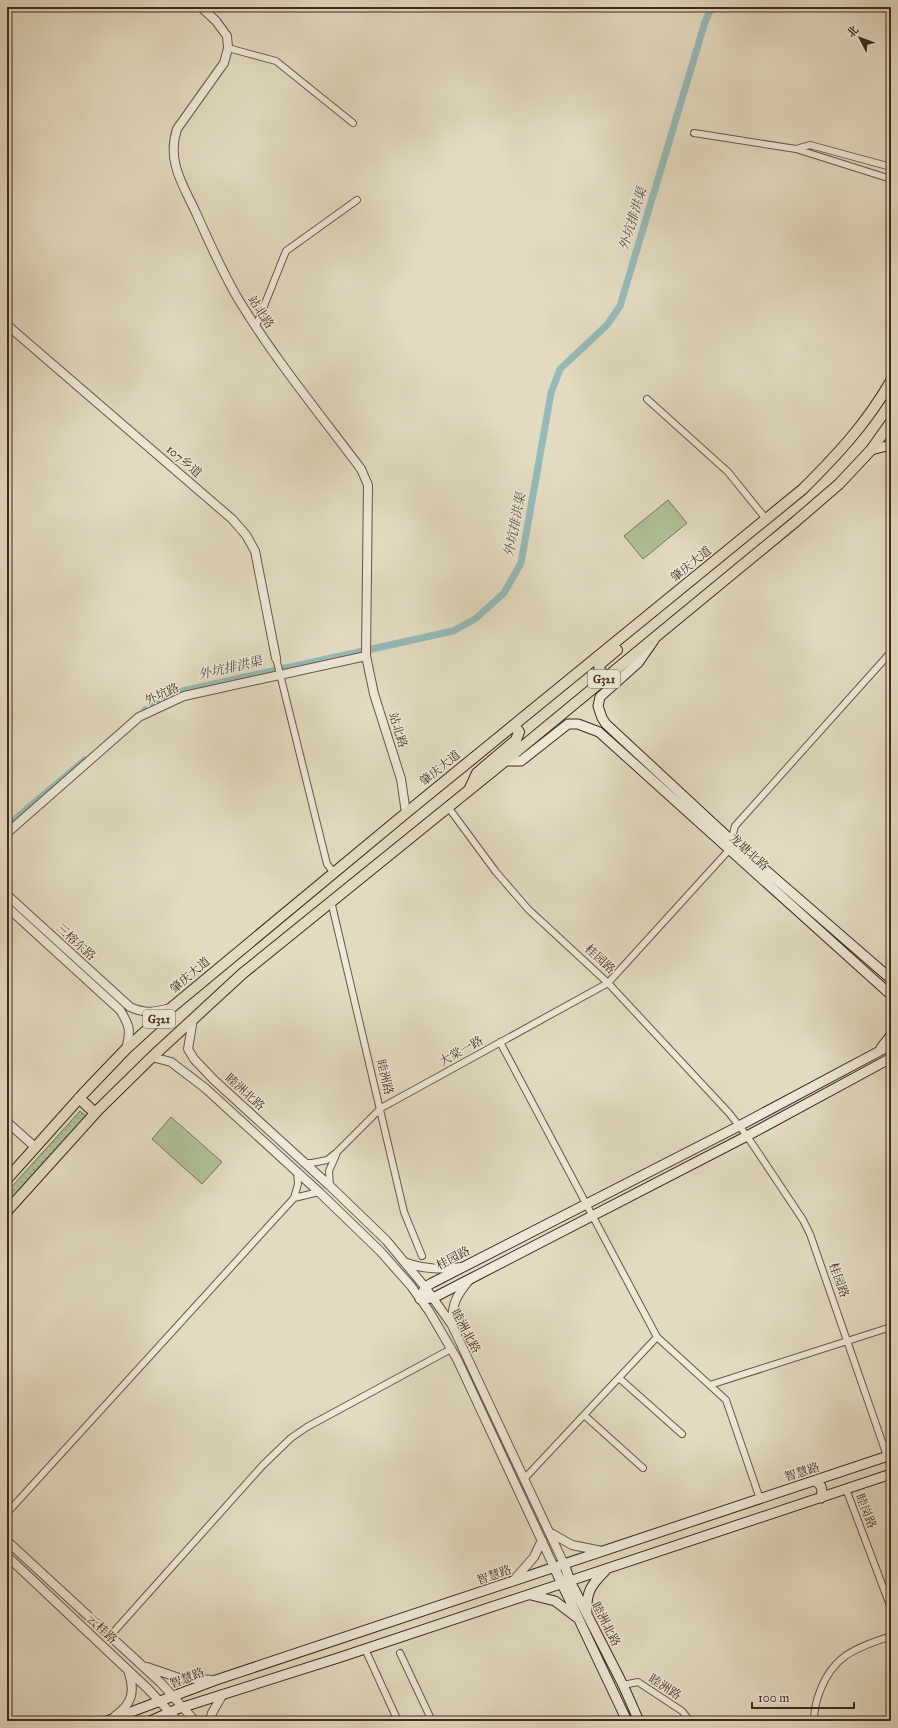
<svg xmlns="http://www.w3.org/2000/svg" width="898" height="1728" font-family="'IM FELL Great Primer','Noto Serif SC',serif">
	<defs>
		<pattern id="grass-dots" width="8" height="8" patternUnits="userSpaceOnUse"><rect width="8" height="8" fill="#afc196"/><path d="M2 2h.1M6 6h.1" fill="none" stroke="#909d7a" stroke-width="1.8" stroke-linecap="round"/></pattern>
	</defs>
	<rect width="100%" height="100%" fill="#e3dbc1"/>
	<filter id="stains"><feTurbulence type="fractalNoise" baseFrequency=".005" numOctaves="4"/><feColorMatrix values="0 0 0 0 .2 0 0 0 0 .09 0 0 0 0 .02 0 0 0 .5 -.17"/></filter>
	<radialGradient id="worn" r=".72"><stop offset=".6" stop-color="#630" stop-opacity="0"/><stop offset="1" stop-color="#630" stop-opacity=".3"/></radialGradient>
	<path fill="url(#grass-dots)" stroke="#78755a" d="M80,1111l7,6 -80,89v-14z"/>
	<path fill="#afc196" stroke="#78755a" d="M668,500l19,23 -44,36 -19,-23z
		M171,1117l51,45 -20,22 -50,-45z"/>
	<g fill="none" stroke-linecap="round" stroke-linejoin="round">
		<path stroke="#96bab7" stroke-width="7" d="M145,710l37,-19 271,-60 22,-12 29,-26 17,-30 30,-170 9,-24 47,-44 13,-19 85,-284 7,-15
			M7,826l78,-66"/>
		<g stroke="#695646" stroke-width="8">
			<path id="minor" d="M228,48l48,13 77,62
				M694,133l102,16 95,30
				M796,149l14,-4 81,22
				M256,326l30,-75 71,-51
				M647,399l81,73 38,47
				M276,658l51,206 7,9
				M448,807l48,65 32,37 80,74 121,130 18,23 56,84 7,14 77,222
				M331,901l73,311 18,44
				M500,1042l157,295 69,63 34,99
				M304,1163h8l15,-3 9,-7 45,-45 227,-125 121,-133 6,-24 156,-174
				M330,1186l-1,-15 7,-16
				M294,1198l25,-6
				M619,1378l63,56
				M710,1385l181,-58
				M584,1415l59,53
				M524,1479l133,-142
				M846,1489l45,119
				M7,1513l287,-315 4,-14 -1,-13
				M110,1636l153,-171 28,-27 16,-11 144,-78
				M365,1649l33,72
				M400,1653l32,68
				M623,1685l15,-3 44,29 8,10
				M814,1721c0,-12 2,-20 6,-30 14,-37 37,-43 71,-55"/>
		</g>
		<g stroke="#695646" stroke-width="10">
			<path id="tertiary" d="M201,7l15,14 11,15 1,12 -4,15 -47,66c-11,33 7,57 20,86 12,27 25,56 40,82 36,60 82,116 124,172l7,16 -2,171 8,38 27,85 5,34
				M7,325l225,194 14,16 9,16 21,107
				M7,833l132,-116 45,-21 182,-40
				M7,895l123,112c15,7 25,5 41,1
				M7,907l113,103c10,16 11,21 6,39
				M193,1019l-5,30 6,10 20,21 116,106 56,54 39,47 27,38 112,239
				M152,1057l19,5 34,26 114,104 61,59 31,35 18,25 28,48 97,208
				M7,1122l28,25
				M407,1263c19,7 35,6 55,4
				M452,1325c0,-22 4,-29 18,-46
				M549,1532l23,13 30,6
				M7,1541l154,142 34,38
				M7,1556l141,133 30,32
				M513,1581l21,-24 8,-17
				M147,1667l32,11 35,2
				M115,1716c17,-12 20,-24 14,-43
				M210,1721l2,-8 11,-19"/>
		</g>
		<g stroke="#40291d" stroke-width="11">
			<path id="secondary" d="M871,450l20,-5
				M654,640l-16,23 -38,34 -2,9 4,12 4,6 125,116 160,139
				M505,761h16l47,-37h10l21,8 292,263
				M891,1045l-152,81 -307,157 -7,4 -5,12 13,-1 39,-20 275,-142 144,-78
				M881,1048l10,-13
				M815,1481c7,4 8,8 6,17
				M564,1564l6,17 53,104 16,36
				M554,1567l73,154
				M531,1595l24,6 21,16
				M587,1612c-1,-20 4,-27 18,-41
				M107,1721l109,-41 675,-225
				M150,1721l27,-12 164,-52 550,-183"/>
		</g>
		<g stroke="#40291d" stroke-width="12">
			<path id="trunk" d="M608,676l-8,-4 -1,-7 18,-15
				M470,788l7,-15 39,-33 3,-8 -5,-7
				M79,1098l16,15
				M7,1179l76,-85 43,-45 45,-41 235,-195 397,-324c34,-34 64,-66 88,-108
				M7,1211l92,-102 53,-52 90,-83 263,-213 290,-239 44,-38 32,-34 20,-28"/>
		</g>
		<use href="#minor" stroke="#ede8d7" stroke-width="6"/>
		<use href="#tertiary" stroke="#ede8d7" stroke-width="8"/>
		<use href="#secondary" stroke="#ede8d7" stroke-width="9"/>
		<use href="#trunk" stroke="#e3dbc1" stroke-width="10"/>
	</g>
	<g text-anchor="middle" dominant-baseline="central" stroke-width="3" stroke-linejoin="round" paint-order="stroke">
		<g fill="#ede8d7" stroke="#746255" stroke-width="1">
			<rect x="588" y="670" width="32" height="18" rx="3"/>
			<rect x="143" y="1010" width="32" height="18" rx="3"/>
		</g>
		<g font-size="11" font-weight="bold" fill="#40291d">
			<text x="604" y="679">G321</text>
			<text x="159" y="1019">G321</text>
		</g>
		<g font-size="12" fill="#40291d" stroke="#ede8d7">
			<text transform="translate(261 312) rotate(57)">站北路</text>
			<text transform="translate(184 461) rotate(41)">107乡道</text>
			<text transform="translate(691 564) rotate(-39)">肇庆大道</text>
			<text transform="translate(162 694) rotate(-24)">外坑路</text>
			<text transform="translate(398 730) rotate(73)">站北路</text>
			<text transform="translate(440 768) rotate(-39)">肇庆大道</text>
			<text transform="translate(749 852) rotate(42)">龙塘北路</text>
			<text transform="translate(76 942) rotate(42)">三榕东路</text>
			<text transform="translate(600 959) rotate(43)">桂园路</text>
			<text transform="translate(190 975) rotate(-41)">肇庆大道</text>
			<text transform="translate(461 1051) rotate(-29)">大棠一路</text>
			<text transform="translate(385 1077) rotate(76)">睦洲路</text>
			<text transform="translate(245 1092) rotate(42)">睦洲北路</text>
			<text transform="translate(453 1258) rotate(-27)">桂园路</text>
			<text transform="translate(839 1280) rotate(71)">桂园路</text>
			<text transform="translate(466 1331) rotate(62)">睦洲北路</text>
			<text transform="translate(802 1472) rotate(-18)">智慧路</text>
			<text transform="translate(866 1511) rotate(69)">睦岗路</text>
			<text transform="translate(494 1575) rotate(-19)">智慧路</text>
			<text transform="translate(606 1624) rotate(63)">睦洲北路</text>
			<text transform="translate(102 1629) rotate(43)">云桂路</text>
			<text transform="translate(187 1678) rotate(-21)">智慧路</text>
			<text transform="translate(665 1687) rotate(33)">睦洲路</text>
		</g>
		<g font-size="13" font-style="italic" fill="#564d44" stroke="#ede8d7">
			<text transform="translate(633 219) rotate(-73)">外坑排洪渠</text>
			<text transform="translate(515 525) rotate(-79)">外坑排洪渠</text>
			<text transform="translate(230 668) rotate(-13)">外坑排洪渠</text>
		</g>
	</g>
	<rect width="898" height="1728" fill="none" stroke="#e3dbc1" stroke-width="24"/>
	<rect x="8" y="8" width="882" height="1712" fill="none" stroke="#40291d" stroke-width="2"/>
	<rect x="12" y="12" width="874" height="1704" fill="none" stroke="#40291d"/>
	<g transform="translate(860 38) rotate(312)" stroke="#ede8d7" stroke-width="3" paint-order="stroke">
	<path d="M0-3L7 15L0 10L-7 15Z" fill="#40291d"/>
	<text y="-6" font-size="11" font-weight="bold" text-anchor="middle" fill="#40291d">北</text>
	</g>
	<path d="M752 1702v6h102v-6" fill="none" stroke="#40291d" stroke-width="2"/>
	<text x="758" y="1702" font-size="12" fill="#40291d" stroke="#ede8d7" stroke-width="3" paint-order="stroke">100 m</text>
	<rect width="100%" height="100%" filter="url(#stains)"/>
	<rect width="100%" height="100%" fill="url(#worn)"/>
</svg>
